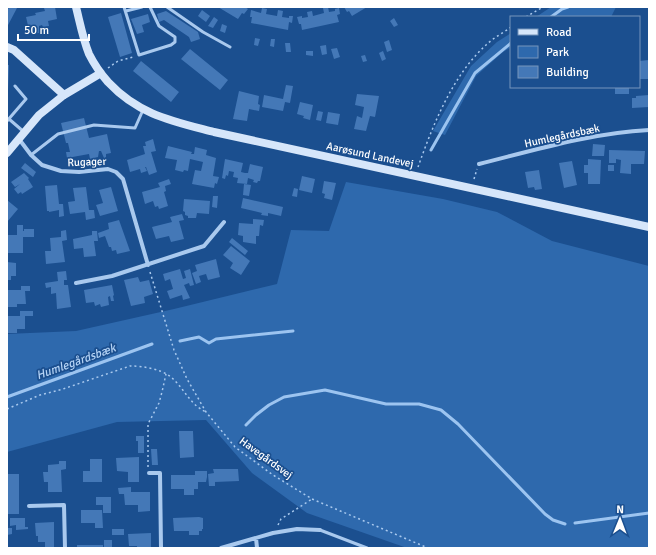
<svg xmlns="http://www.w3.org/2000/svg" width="656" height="555" font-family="Signika,sans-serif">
	<rect width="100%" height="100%" fill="#1b4f8f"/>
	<path fill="#2e69ad" d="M551,7h65l-5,10h-75z
		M511,33v14l-8,5 -27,24 -31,59 -12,-4 38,-65 26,-24z
		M346,182l97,17 54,13 55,29 97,25v282h-242l-100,-35 -55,-40 -46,-53 -89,2 -110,30v-118l69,-3 98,-22 103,-25 14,-54 38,1z"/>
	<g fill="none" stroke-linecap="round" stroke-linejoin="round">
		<path stroke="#9cc4f0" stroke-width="3" d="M551,17l11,-8 6,-2
			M431,150l44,-77 36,-30
			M180,341l19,-4 10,6 7,-4 77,-8
			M7,397l145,-53
			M246,425l10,-10 13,-10 15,-8 41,-7 61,14h33l22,6 17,14 87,90 8,6 12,4
			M575,523l74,-10"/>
	</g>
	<path fill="#4478b7" d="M9,7l8,1 -10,19v-16z
		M49,7h6l2,12 -9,2 1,5 -6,1 -1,-2 -3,1v7l-9,1 -4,-17 10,-2 -1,-2 10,-2 -1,-3z
		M218,7h23l2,1 2,-1 3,2 -4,5 -2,-1 -4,6z
		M326,7h2l1,5 6,-1v-2l4,-1 1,6 -3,1 2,7 -37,8 -1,-6h-2l-2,-7 5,-1v2l6,-1 -1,-5 5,-1 1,5 11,-3 -1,-5z
		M344,7h23l-15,9 -3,-5 -2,1z
		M262,8l5,1 -1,5 11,2 1,-6 5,1 -1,6 7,1v-2h4l-1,7 -3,-1 -1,8 -37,-7 1,-6h-2l1,-7 10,3z
		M202,10l8,6 -4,6 -8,-6z
		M166,11l32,21 2,7 -9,3 -2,-5 -25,-17 -5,2 -2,-8z
		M121,13l11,40 -12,4 -12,-40z
		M148,14l2,8 -8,3 2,7 -7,2 -6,-15z
		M214,17l4,3 -5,8 -5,-2z
		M394,18l4,7 -4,2 -4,-6z
		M222,24l5,2 -2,7 -5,-2z
		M255,38l5,1 -2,7 -4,-1z
		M271,39h4l-1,8 -4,-1z
		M389,40l3,10 -5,2 -3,-10z
		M285,43h5l1,9h-5z
		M326,45l1,9 -5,1 -2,-9z
		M337,48l3,9 -6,2 -3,-10z
		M190,49l38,31 -8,10 -39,-31z
		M306,51h7v5l-7,-1z
		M383,51l3,8 -4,2 -3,-8z
		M365,55l2,6 -4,1 -2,-6z
		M649,60v19h-10v-18z
		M141,61l38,31 -8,10 -38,-31z
		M7,65h2l-1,25h-1z
		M286,85l7,1 -3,17 -5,-1 -2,9 -21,-4 2,-12 19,4z
		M615,87h14v7h-14z
		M239,91l20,5 -1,8 2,1 -1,6 -10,-2 -2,12 -14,-2z
		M357,94l22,2 -4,21 -5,-1 -4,15 -12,-2 3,-13 5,2 2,-11 -9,-2z
		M649,95v12l-17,1v-10h4v-2z
		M300,102l13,3 -3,15 -7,-2 1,-2 -7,-2z
		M318,111l5,1 -2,9 -5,-1z
		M328,112l12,2 -2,11 -12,-2z
		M84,118l5,20 18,-4 4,19 -5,1v3l-2,1 -3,-7h-2l-1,6 -8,2 -1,-5 -22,4 -1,-6h4l-2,-9h-2l-5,-20z
		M153,139l3,12 -5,1 6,20 -8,3 -3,-8h-1l2,4 -6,2 -1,-4 -10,3 -3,-12 18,-6 -2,-8h3l-1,-4z
		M593,144l12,1 -1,11h-12z
		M168,146l24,6 -1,2h3l1,-7 12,3 -1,5 10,3 -3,18 6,1 -2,7 -2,-1 -1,5 -22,-4 3,-14 6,1 2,-9 -13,-3 -2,12 -4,-1 -1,2 -8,-2 2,-10 -12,-2z
		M609,150l36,1 -1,13h-13v10l-11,-1 1,-13 -5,-1v4h-7z
		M225,159l18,4 -2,9 4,1h3l2,-9 13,3 -3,14h-2l-1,2 -4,-1 1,-2 -6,-2 -1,6 -10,-1 1,-5 -5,-1 1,-5 -5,-1 -1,5 -2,-1 -1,4 -3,-1z
		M588,159l13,1 -1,24h-12v-11h-4v-8h4z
		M572,161l5,24 -13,3 -5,-25z
		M25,163l11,9 -3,5 -12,-9z
		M608,165h6v6h-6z
		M539,170l3,19 -7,1 -1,-3 -6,1 -3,-16z
		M24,173l5,5 -1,1 5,8 -11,7 -1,-2 -3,2 -4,-5 6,-5 -5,3 -4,-5z
		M302,176l13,3 -3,14 -13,-3z
		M169,179l2,5 -6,2 1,5 -2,1 4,14 -9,3 -1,-3 -3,1 -2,-6 -8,3 -3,-12 18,-5 -2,-4z
		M324,181l12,2 -4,17 -8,-2 1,-4 -3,-1z
		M244,184l7,1 -2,11 -6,-1z
		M57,185l2,19h4l1,12 -5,1v-7l-10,2v-1h-2l-2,-25z
		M86,187l3,23h5l1,8 -9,2 -1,-8 -15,2 -2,-12 7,-1 -2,-13z
		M111,187l7,24 -18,5 -4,-11 7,-2 -4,-13z
		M294,188l4,1 -1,8 -5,-1z
		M213,196h5l-1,12 -5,-1z
		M243,198l40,9 -2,9 -13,-3v3l-7,-1 1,-2 -21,-5z
		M184,199l26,2 -1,13 -12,-1 -1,5h-8v-2l-3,-1v-3l-2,-1z
		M7,200l11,9 -11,13z
		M182,214l2,6 -5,1 5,18 -13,3 -2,-6 -13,3 -4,-12 20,-5 -2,-5z
		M253,219l11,1 -1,6 -3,-1 -1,11h-3v8l-13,-2v-6l-5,-1 1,-12 14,1z
		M119,220l11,31 -13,3 -1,-4 -4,1 -1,-4h-2l-4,-11 -6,2 -1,-5 11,-4 -1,-6z
		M17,225h6v6h1v-2h10v8h-11v16h-16v-18h10z
		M66,230l1,10 -5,1 3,21 -19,2 -1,-13h6l-1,-13 11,-1v-6z
		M92,231h5l1,10h-4l2,15 -12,1 -1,-9 -9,1 -1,-10 19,-4z
		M232,238l16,13 -3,4 -16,-13z
		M231,246l19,15 -9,14 -11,-7 3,-5 -10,-8z
		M216,259l4,18 -12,3 -2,-6 -7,2 2,6 -5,2 -4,-11 5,-2 -2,-6z
		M7,262l9,1v13h-5v4h-4z
		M180,269l3,10 3,-1 -2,-7 6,-2 4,16 -4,1 -1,-3 -5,2 6,13 -7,2 -1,-5 -12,4 -3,-8 6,-2 -3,-10 -5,2 -2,-7z
		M66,271l1,9h-3v5h4l3,22 -14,2 -1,-16 -5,1v-7l-5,1 -1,-5 13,-2 -1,-9z
		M138,277l2,5 9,-2 4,14 -9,3 1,6 -14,3 -7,-26z
		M112,285l2,10 -1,1 1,5h-3l-1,-5 -2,1 1,8 -8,2 -1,-3 -5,2 -1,-4 -8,1 -2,-13z
		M21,286h9v5h-5l1,13h-9v3h-10v-17h14z
		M20,311h13v5h-8v13h-8v4h-10v-17h13z
		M179,431h14l1,26 -14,1z
		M136,436h8v17h-6v-12h-2z
		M151,449h6l1,16h-6z
		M139,457v25h-11v-10l-11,-1 -1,-13z
		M90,459h12v23h-19v-11h7z
		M59,461h7v8l-5,1 1,22h-14v-10h-4l-1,-10h5v-7l11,-1z
		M213,469h25l1,12 -24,1v4h-6l-1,-12 6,-1z
		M195,471h12v6l-1,5h-8v7h-4v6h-10v-6h-13v-14h24z
		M7,474h12v40h-11l-1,-1z
		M131,487v5h19v19l-12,1v-7h-13l-1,-11h-5l-1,-6z
		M96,497h15v16h-8v-8h-7z
		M81,510h21l1,18h-8v-5h-14z
		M199,517l4,1v11h-1v2h-3v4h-10v-4h-15l-1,-13z
		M10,518h15v9h3v2l-12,1v-5l-6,1z
		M54,522v26h-9v-6h-7v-6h-2l-1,-13z
		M7,528h5v6l-5,1z
		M112,529h12v6h-12z
		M151,533v15h-14v-2h-8l-1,-12z
		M104,540h8v8h-8z
		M77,545h26v3h-26z"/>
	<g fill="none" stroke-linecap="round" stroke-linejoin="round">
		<path stroke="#a9c9ee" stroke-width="1.5" stroke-dasharray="2 3" stroke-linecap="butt" d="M526,17l17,-10
			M108,68l10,-7 15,-4
			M418,167c15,-42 34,-91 68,-122 7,-7 17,-12 25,-18
			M474,179l3,-10
			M150,272l24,78 13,29 19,33 29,35 38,28 39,24 116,49
			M7,409l33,-14 23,-6 67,-23c13,0 31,3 41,11 14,12 18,27 35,35
			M148,467v-43l11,-21 3,-11 4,-18
			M278,525l3,-6 31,-20"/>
		<path stroke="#a9c9ee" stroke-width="3" d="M124,7l15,48 32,-10 4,-3v-5l-16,-11 -9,-19
			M167,7l36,25 27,15
			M126,11l16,-4
			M9,119l15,13
			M7,121l19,-22 -11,-13
			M31,155l27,-21 36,-9 41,3 8,-18
			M320,530l47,18"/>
		<path stroke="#a9c9ee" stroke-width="4" d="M19,139l12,16 11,10 19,6 18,1 29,-3 8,3 7,7 25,86
			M479,164c56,-14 112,-31 170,-34
			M76,283l36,-7 92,-30 20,-24
			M149,473h11l1,75
			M29,506l35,-1 1,43
			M256,538l1,10
			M221,548l52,-15 24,-4 23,1"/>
		<path stroke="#d6e6fa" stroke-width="8" d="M76,7c4,16 7,32 13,47 5,10 12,20 19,28 31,33 64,39 106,50l435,95
			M7,47l7,3 50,45
			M7,153l32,-38 25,-20 37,-22"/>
	</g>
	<g text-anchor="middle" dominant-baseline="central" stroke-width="3.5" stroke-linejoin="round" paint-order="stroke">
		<g font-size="11" fill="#fff" stroke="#1b4f8f">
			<text transform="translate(562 136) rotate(-12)">Humlegårdsbæk</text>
			<text transform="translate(370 155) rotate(12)">Aarøsund Landevej</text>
			<text transform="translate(87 162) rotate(-2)">Rugager</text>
			<text transform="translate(266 458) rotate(36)">Havegårdsvej</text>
		</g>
		<g font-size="12" font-style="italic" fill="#b5d3f5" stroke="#1b4f8f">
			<text transform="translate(76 362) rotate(-20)">Humlegårdsbæk</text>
		</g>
	</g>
	<rect width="656" height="555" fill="none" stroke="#ffffff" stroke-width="16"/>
	<rect x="510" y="16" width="130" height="72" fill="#1b4f8f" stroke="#7695bc"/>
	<rect x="518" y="29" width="20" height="6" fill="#d6e6fa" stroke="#7695bc"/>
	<text x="546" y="36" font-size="12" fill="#ffffff">Road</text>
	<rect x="518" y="46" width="20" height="12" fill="#2e69ad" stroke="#7695bc"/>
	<text x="546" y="56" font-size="12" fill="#ffffff">Park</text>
	<rect x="518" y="66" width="20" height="12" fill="#4478b7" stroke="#7695bc"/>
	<text x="546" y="76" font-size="12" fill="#ffffff">Building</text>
	<g transform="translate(620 519) rotate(1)" stroke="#1b4f8f" stroke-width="3" paint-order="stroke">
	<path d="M0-3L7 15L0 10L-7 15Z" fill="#ffffff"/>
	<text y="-6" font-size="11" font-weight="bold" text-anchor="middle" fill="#ffffff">N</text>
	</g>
	<path d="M18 34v6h71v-6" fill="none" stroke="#ffffff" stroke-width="2"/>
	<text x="24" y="34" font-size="12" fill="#ffffff" stroke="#1b4f8f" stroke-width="3" paint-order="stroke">50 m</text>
</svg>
